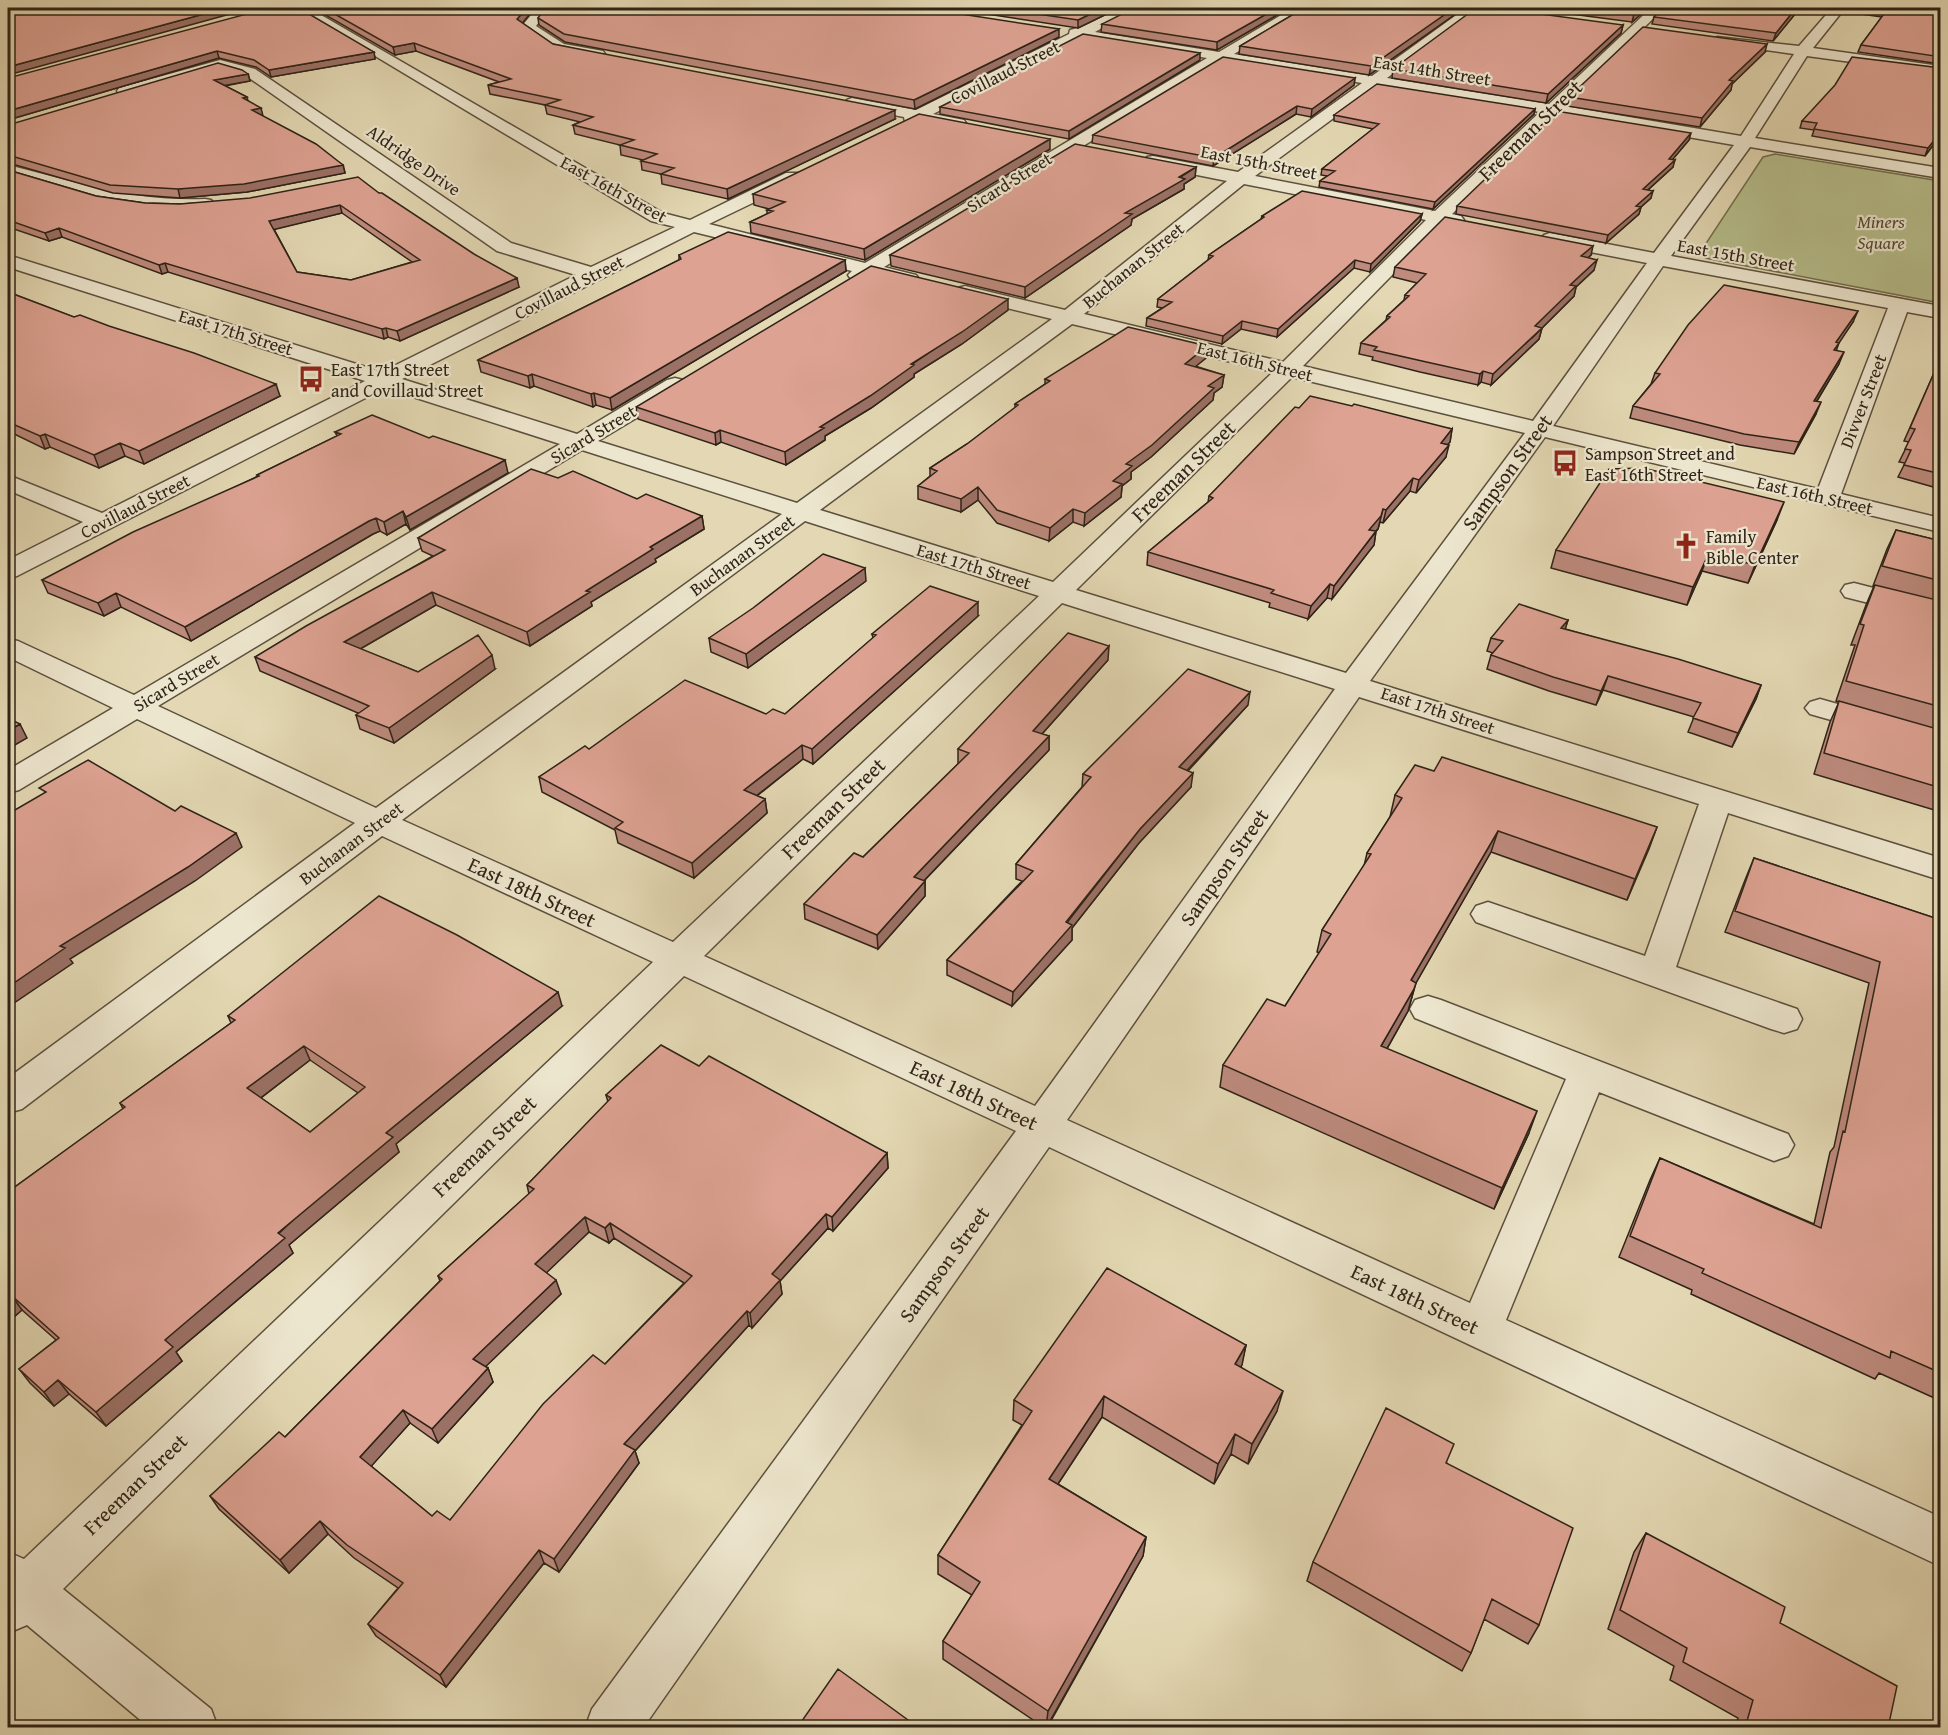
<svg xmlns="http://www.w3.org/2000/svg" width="1948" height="1735" font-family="'Gentium Book Plus',serif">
	<rect width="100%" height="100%" fill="#e3d8b3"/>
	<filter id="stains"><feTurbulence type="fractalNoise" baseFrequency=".00333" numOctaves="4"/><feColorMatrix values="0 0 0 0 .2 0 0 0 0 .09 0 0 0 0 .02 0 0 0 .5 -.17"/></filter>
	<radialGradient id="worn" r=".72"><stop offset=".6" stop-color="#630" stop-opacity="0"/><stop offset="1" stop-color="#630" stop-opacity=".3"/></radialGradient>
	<path fill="#b6be8b" stroke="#727051" stroke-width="1.5" d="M1775,154l165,27v122l-235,-45 -6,-4 64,-97z"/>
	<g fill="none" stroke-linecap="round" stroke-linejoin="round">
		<g stroke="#5c503e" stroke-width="3">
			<path id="minor" d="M295,8h14l354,205 27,7 96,-47h12l2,4 -2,4 -89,43 156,39 342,-205 -125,-20 -149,76 31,6 2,3 -2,3 -6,2 -38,-8 -9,4 -6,-2 -1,-5 -57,-11 -3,-3 3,-3 5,-2 64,12 153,-76 1,-4c23,-6 45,-25 68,-22l-43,24 124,20 74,-44h14l-1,3 -72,43 138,22 94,-68h14l-93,70 162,26 102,-96h13l-100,98 177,30 53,-82 -72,-10 -5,-1 -2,-3 2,-3 82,9 33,-38h13l-32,40 127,18v8l-133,-18 -52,82 185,30v10l-190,-31 -79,109 269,50v12l-33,-6 -66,182 99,24v14l-395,-95 -175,244 570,177v22l-212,-67 -52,154 121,42 5,10 -5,10 -13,4 -13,-4 -295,-107 -5,-8 5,-8 12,-4 157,54 54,-152 -340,-107 -292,423 403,183 96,-224 -151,-61 -5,-9 5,-9 13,-4 13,4 347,134 6,11 -6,11 -14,5 -175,-69 -93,228 434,197v49l-891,-419 -406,581h-58l7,-19 424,-578 -332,-155 -621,613 148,120 7,19h-68l-123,-103 -19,8v-81l16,7 629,-597 -271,-126 -360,273 -14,4v-35l347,-255 -218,-104 -118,71 -11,3v-23l105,-62 -105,-51v-18l10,2 116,54 426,-251 -175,-56 -368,188 -9,2v-18l75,-38 -75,-32v-15l94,38 263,-132 -357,-114v-12l374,117 194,-97 -79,-24 -252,-176 -25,-7 -96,27 -5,-1 -2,-3 2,-3 101,-28 35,9 256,174 80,24 84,-40 -24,-6zM1223,61l139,22 -124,89 -85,-16 -6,1 -2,4 2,4 80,16 -162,129 -100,-24 -7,2 -3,4 3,4 94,23 -255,184 -199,-62 85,-51 3,-5 -3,-5 -8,-2 -8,2 -90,54 -175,-55 292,-147 158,39 -4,4 3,4c9,2 11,-2 20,-3 13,-3 29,11 45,7l3,-4 -3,-4 -32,-8zM1377,86l163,26 -105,99 -180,-35zM1556,114l178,31 -80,108 -104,-20 -6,2 -3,4 3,4 103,20 -114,158 -230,-55 140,-143 12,2 6,-1 3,-4 -3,-4 -9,-2zM1244,184l182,36 -143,142 -199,-48zM1663,266l225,42 -70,181 -265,-63zM1072,324l201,48 -220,210 -233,-72zM1292,377l233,56 -179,240 -270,-83zM582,450l200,64 -406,294 -218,-102zM805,521l234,75 -366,346 -271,-122zM1062,603l273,86 -300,417 -331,-150z
				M537,8h12l-13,18 28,18 39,7 2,3 -2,3 -5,1 -43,-8 -32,-20 -2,-3z
				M8,165c68,17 125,37 197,34l6,1 3,4 -3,4c-58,14 -147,-16 -203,-33z
				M1854,583l86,22v16l-95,-24 -4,-6 4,-6z
				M1820,699l120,34v18l-130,-37 -5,-6 5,-6z"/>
		</g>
		<use href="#minor" fill="#ede6ce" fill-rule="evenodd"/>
	</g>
	<path fill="#be8b7e" stroke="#2f2317" stroke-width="1.5" fill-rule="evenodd" d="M314,8h221l-13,15 31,21 342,75 -167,80 -66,-15 -1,-10 -19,-4 -1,-9 2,-1 -22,-5 -1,-10 -45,-11 -2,-9 7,-3 -33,-8 -2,-9 -55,-11 -2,-9 11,-3 -83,-31 -21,4 -80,-46z
		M948,8h171l-41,20z
		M1289,8l-72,42 -116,-18 1,-8z
		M1304,8h160l-95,67 -130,-21 1,-8z
		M1525,8h123l-16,14z
		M1800,8l-27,33 -121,-17 2,-7z
		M1862,8h79v58l-1,-2 -82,-12 3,-7 21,-28 -22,-3z
		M265,9l109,43 1,7 -104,18 -15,-10 -37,-9 -211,62z
		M538,18l521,19 -144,72 -350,-67 -26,-17z
		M1623,25l-2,8 -75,70 -154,-25 1,-9z
		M1765,52l-33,32 -1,6 -31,37 -133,-21 2,-9z
		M1200,60l-131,79 -129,-25v-7z
		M248,74l2,7 -25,5 22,11 1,4 14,15 81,49 2,8 -98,19 -67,6 -67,-5 -104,-30 -1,1v-39z
		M1355,78l-1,7 -43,32 -15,-3 -83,52 -121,-23 1,-8z
		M1535,109l-1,5 -101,95 -114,-22 1,-6 7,-5 -6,-1 1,-6 51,-40 -39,-8v-6z
		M1802,121l139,11 -4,8 -12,16 -113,-20 2,-6 -14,-2z
		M1689,140l-17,20 1,7 -25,23 3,8 -10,9 -2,7 -33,29 -150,-29 1,-8z
		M1050,149l-185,111 -114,-27 -1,-11 17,-8v-4l2,-1 -15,-4 -1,-11z
		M1196,167l-1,10 -11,7v5l-52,30 -1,6 -106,73 -134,-32 -1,-11z
		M8,170l88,26 49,7 35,1 199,-11 140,94 -119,54 -12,-4 -4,2 -216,-67 -6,2 -100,-37 -13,4 -41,-14zM342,213l70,49 -61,18 -54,-8 -23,-43z
		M1422,214l-2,7 -50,51 -16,-4 -77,69 -36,-8 -19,15 -76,-18 1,-8 15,-10 -5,-1 1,-8 50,-39 1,-5 52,-36 1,-3z
		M679,255l166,5 1,11 -234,139 -16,-5 -3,2 -59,-21 -4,2 -49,-16 -3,-12 201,-100z
		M1591,255l-3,3 6,12 -18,17 -2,9 -32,32 -3,11 -48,46 -10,-3 -3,3 -58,-13 -48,-12 1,-3 -14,-3 2,-11 25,-23 1,-4 17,-16 1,-5 12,-12 -24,-6 2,-10z
		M8,292l272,104 -136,68 -19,-8 -26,12 -49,-21 -5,2 -37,-18z
		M1008,310l-46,34 -48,30v3l-43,31 -46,28v4l-39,25 -65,-23 -5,3 -78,-26 -2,-12z
		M1853,322l-15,21 -2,8 3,13 -22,37 -1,13 -22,40 -54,-9 -110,-27 3,-12 18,-22 4,-11z
		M1941,357v123l-4,8 -39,-11 7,-14 -6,-1 10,-20 -5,-1z
		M1206,358l-11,8 29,9 -2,12 -8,6 -1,7 -62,57 -20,15v7l-9,7 -1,11 -37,29 -11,-4 -24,19 -52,-18 -19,-23 -17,12 -43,-13v-13l12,-10v-8l37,-24 48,-36v-4l30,-20v-5z
		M1299,408l153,21 -2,13 -3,2 -1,13 -30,36 -6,-2 -27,32 -3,-1 -2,7 -2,2 -2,14 -42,54 -5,-1 -19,21 -39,-12 1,-4 -123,-38 1,-13 60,-50 1,-6z
		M335,432l173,41 -98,57 -4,-6 -19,11 -7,-4 -7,3 -182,107 -70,-34 -17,9 -56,-23 -6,-13 216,-104 -1,-1 80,-39z
		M558,478l144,38 2,13 -49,30 1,3 -65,40 1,4 -62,40 -94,-41 -76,44 58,23 77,-3 -101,74 -34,-14 -4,-14 2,-2 -98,-42 -5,-14 178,-101 -11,-5 -4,-13z
		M1777,520l-29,63 -46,-12 -15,34 -136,-37 5,-18z
		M1896,530l45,11v271l-127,-38 16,-52 9,-20 -3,-1 19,-56h-4l15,-40 8,-19h-1l14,-37z
		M866,581l-118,87 -37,-16 -2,-14z
		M978,616l-165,148 -10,-5 -46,37 8,3 2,14 -73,65 -76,-35 -3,-13 -73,-38 -3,-15 50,-28 196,-35 88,-76 -1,-4z
		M1568,620l-3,9 196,56 -5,14 -24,48 -44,-15 6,-15 -91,-27 -7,15 -47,-14 -62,-22 4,-14 2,-2 -6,-2 4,-13z
		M1108,660l-66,74 7,2v14l-125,131h1v15l-47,53 -73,-30 -1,-15 59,-47 96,-94h-1v-14z
		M1248,705l-60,66 3,16 -52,56 -67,85v12l-60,66 -65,-31v-15l75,-79 -6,-2v-15l66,-77 1,-13z
		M1434,771l223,56 -30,73 -136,-48 -75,131 -8,28 -21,38 142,84 -35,76 -274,-122 3,-22 62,-59 35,-53 -3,-1 5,-22 42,-64 3,-13 23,-36 5,-22z
		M1754,858l187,62v481l-62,-28 -4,6 -184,-85 1,-4 -73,-33 31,-77 10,-22 154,66 16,-72 4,-5 35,-164 -144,-51 20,-52z
		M562,1006l-166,138 3,8 -110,93 4,8 -117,99 6,9 -76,65 -37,-32 -15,12 -24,-23 -11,-14 37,-29 -34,-30 -7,6 -7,-6v-118l115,-83 -3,-6 111,-80 -3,-7zM310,1060l48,33 -48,39 -49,-34z
		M699,1066l188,87 1,15 -55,63 -5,-3 -48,53 2,13 -30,34 -3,-3 -114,126 4,12 -80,109 -15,-9 -98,124 -70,-51 -8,-12 30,-36 -44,-30 -26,-24 -39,39 -70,-64 -9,-13 75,-59 155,-156 -2,-5 91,-82 -2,-9 81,-83 -2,-7zM589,1232l20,11 5,-5 70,45 -79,81 -155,156 -18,-4 -61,-50 39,-43 28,20 55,-61 -5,-14 -3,-2 76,-72 -15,-22z
		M1246,1345l-5,22 36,44 -29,53 -17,-10 -17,30 -112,-67 -44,67 88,53 -3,19 -96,172h-2l-102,-69v-18l29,-46 -34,-21v-19l84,-130 -9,-5 1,-20z
		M1447,1463l92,162 -11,19 -44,-25 -13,34 -9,18 -155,-90 6,-19z
		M1646,1533l134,90 108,105h-153l3,-10 -68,-38 4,-14 -66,-37 26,-77z"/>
	<path fill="#9b7166" stroke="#2f2317" stroke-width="1.5" d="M226,8h26l-244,67v-8z
		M527,8h8l-16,19 -2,-8z
		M1103,8h16l-41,20v-8z
		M1277,8h12l-72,42v-8z
		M1454,8h10l-95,67 2,-9z
		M1641,8h7l-16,14 2,-8z
		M1796,8h4l-27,33 3,-8z
		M1623,25l-2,8 -75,70 2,-9z
		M1059,29v8l-144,72 -1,-9z
		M414,43l2,8 -21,4 -2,-8z
		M1767,44l-2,8 -33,32 -1,6 -31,37 2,-9 27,-38z
		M217,51l2,7 -211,62v-9z
		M374,52l1,7 -104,18 -2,-7z
		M1200,53v7l-131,79v-8z
		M248,74l2,7 -34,6 -2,-7z
		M1355,78l-1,7 -43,32 1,-8z
		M1297,106l-1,8 -83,52 1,-8z
		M261,108l2,8 -9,2 -2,-8z
		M1535,109l-1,5 -101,95 2,-7z
		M895,110v9l-167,80 -1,-10z
		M1941,132l-4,8 -12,16 3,-8z
		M1691,133l-2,7 -22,26 2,-7z
		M1050,139v10l-185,111 -1,-11z
		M1675,160l-2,7 -32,29 2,-7z
		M343,165l2,8 -98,19 -67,6 -2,-9z
		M1196,167l-1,10 -11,7v5l-52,30 -1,6 -106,73v-11l100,-74z
		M1653,191l-2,7 -10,9 -2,7 -33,29 2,-8 28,-29z
		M340,205l2,8 -70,17 -3,-9z
		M1422,214l-2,7 -50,51 1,-8z
		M59,228l3,9 -13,4 -4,-8z
		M1593,246l-2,9 -13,11 3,-10z
		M845,260l1,11 -234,139 -2,-12z
		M1355,260l-1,8 -77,69 1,-8z
		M1597,260l-3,10 -18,17 -2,9 -41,41 2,-11 35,-41z
		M165,263l3,9 -6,2 -3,-9z
		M517,278l2,9 -119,54 -3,-10z
		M1008,299v11l-46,34 -48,30v3l-43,31 -46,28v4l-39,25 -1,-13 35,-25z
		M1858,311l-5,11 -14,21 -4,11 -6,8 7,-20z
		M1242,321l-1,8 -19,15 1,-8z
		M386,328l2,9 -4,2 -2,-10z
		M1542,328l-3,11 -48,46 2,-11z
		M1207,346l-1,12 -22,18 1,-12z
		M1844,352l-5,12 -29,48 4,-11z
		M1483,371l-2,11 -3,3 2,-11z
		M532,374l2,12 -4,2 -2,-12z
		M1224,375l-2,12 -8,6 -1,7 -62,57 -20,15v7l-9,7 -1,11 -37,29 1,-13 28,-32 13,-17 82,-78z
		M276,384l4,12 -136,68 -5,-13z
		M594,393l2,12 -3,2 -2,-13z
		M1821,402l-5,12 -22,40 5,-12z
		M1452,429l-2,13 -12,13 3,-12z
		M720,430l1,12 -5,3 -1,-12z
		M45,434l5,13 -5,2 -5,-13z
		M120,443l5,13 -26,12 -5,-13z
		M1449,445l-3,12 -30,36 3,-13z
		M505,460l3,13 -98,57 -4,-13z
		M1413,478l-3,13 -27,32 3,-13z
		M978,487v13l-17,12v-13z
		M1784,502l-7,18 -29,63 7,-18z
		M1073,509v13l-24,19 1,-13z
		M1383,509l-5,20 -11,14 2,-13z
		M403,511l3,13 -19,11 -3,-13z
		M702,516l2,13 -49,30 1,3 -65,40 1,4 -62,40 -3,-14 123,-85z
		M376,518l4,13 -7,3 -182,107 -6,-14 184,-106z
		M1376,531l-2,14 -42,54 2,-13z
		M1709,553l-7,18 -15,34 6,-18z
		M865,568l1,13 -118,87 -2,-14z
		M1330,584l-3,14 -19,21 3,-13z
		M432,592l4,13 -88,51 -4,-14z
		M116,593l5,14 -17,9 -6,-13z
		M978,602v14l-165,148 -1,-15z
		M1568,620l-4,13 -3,-5z
		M1109,646l-1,14 -76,85 1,-14z
		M492,655l3,14 -101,74 -5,-15z
		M1608,676l-5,14 -7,15 5,-14z
		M1761,685l-5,14 -24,48 6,-14z
		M1250,692l-2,13 -71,76 2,-14z
		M20,724l7,14 -19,11v-18z
		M1049,736v14l-135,141v-14z
		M802,745l1,14 -57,45 -2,-14z
		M1193,773l-2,14 -52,56 -67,85v12l-60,66 1,-14 127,-163z
		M765,799l2,14 -73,65 -2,-15z
		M1657,827l-8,22 -22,51 8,-21z
		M1498,831l-7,21 -86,150 6,-22z
		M236,833l6,14 -47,34 -125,78 3,4 -65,44v-20l52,-41z
		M925,881v15l-47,53 -1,-14z
		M1414,989l-6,22 -32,57 5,-22z
		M558,992l4,14 -166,138 3,8 -110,93 4,8 -117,99 6,9 -76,65 -10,-14 69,-72 221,-207z
		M304,1046l6,14 -56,43 -7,-15z
		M1537,1111l-8,22 -35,76 8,-21z
		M887,1153l1,15 -55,63 -1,-14z
		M826,1214l2,14 -48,53 2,13 -30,34 -2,-15 22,-39z
		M585,1217l4,15 -49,47 -5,-15z
		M610,1223l4,15 -5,5 -4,-15z
		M556,1280l5,14 -82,79 -6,-14z
		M12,1296l10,14 -7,6 -7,-11v-6z
		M747,1311l2,14 -114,126 4,12 -80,109 -5,-13 70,-115z
		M1246,1345l-4,20 -12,20 5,-21z
		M488,1368l5,14 -55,61 -6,-14z
		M58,1380l11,14 -15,12 -10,-14z
		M1283,1391l-6,20 -29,53 4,-20z
		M1104,1396l-2,21 -54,82 1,-20z
		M403,1410l7,13 -43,48 -7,-14z
		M1235,1434l-4,20 -17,30 4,-20z
		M320,1521l8,13 -39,39 -9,-13z
		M1146,1537l-3,19 -97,172 2,-17z
		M539,1550l5,13 -98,124 -6,-12z"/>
	<path fill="#dda292" stroke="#2f2317" stroke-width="1.5" fill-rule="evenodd" d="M8,8h218l-218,59z
		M280,8h8l16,3 70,41 -105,18 -15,-10 -37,-9 -209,60v-33l257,-69z
		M324,8h203l-10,11 36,25 342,66 -168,79 -66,-15 13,-6 -33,-7 16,-7 -37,-9 14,-5 -61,-15 20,-8 -48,-12 15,-5 -72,-15 23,-6 -97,-36 -21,4z
		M545,8h377l137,21 -145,71 -350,-66 -26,-16z
		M998,8h105l-25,12z
		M1134,8h143l-60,34 -115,-18z
		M1304,8h150l-83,58 -131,-20z
		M1476,8h19l128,17 -75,69 -155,-25z
		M1586,8h55l-7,6z
		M1662,8h134l-20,25 -122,-16z
		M1862,8h79v49l-80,-12 25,-34z
		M1643,27l124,17 -38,36 4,1 -31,37 -133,-21z
		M1083,34l117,19 -131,78 -129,-24z
		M1223,57l132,21 -43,31 -15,-3 -83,52 -121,-23z
		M1852,57l89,11v64l-13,16 -114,-19 3,-6 -15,-2 33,-36z
		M218,63l24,7 6,4 -34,6 33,17 -4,1 18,10 -9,2 64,34 27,21 -99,19 -66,5 -68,-4 -102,-30v-30z
		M1377,84l158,25 -100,93 -115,-21 15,-10 -13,-2 57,-45 -45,-9z
		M1556,111l135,22 -22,26 6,1 -32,29 10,2 -17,15 5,1 -33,28 -151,-29z
		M919,114l131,25 -186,110 -114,-27 23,-11 -6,-1 18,-8 -32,-8z
		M1075,144l121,23 -17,10 6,2 -60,34 7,1 -107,73 -135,-32z
		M8,170l88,26 49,7 35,1 70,-6 108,-21 21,16h3l92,61 43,24 -120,53 -11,-3 -4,1 -217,-66 -6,2 -100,-37 -14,5 -37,-13zM340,205l80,55 -69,20 -54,-8 -28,-51z
		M1302,191l120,23 -51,50 -16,-4 -77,69 -36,-8 -19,15 -76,-18 25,-16 -14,-3 55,-43 -4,-1 55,-38 -2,-1z
		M1445,217l148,29 -12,10 16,4 -27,25 6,1 -41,40 7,2 -49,46 -10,-3 -3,3 -58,-13 -48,-11 3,-3 -16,-4 29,-26 -3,-1 22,-20 -4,-1 21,-21 -31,-7z
		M728,232l117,28 -235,138 -16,-5 -3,1 -59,-20 -4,2 -50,-16 203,-101 -2,-4z
		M871,266l137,33 -46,33 -51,32 3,1 -44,31 -50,31 4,1 -39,24 -65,-22 -5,3 -79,-26z
		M1724,285l134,26 -22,31 3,1 -5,7 10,2 -30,49 7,1 -22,40 -55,-8 -111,-28 27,-32 -5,-1 33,-48z
		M8,292l66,25 6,-2 29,11 85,27 82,31 -137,67 -19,-8 -26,12 -49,-21 -5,2 -32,-14z
		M1128,327l79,19 -22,18 39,11 -16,11 6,2 -62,57 -26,19 6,2 -19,15 9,3 -37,29 -12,-4 -23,19 -53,-18 -19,-23 -17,12 -43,-13 19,-15 -7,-3 37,-24 51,-39 -3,-1 35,-23 -5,-2z
		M1941,357v117l-37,-9 7,-15 -6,-1 10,-20 -5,-1z
		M1310,396l42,10 2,-2 98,25 -11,14 8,2 -30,35 -6,-2 -27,32 -3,-1 -2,7 -12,14 7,1 -42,55 -4,-2 -19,22 -40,-13 3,-3 -126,-38 65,-54 -4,-2 86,-89 4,1z
		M372,415l57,23 4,-2 72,24 -99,57 -3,-6 -19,11 -8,-4 -7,3 -184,106 -69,-34 -18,10 -56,-23 91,-48 126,-56 -2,-1 84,-41 -6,-2z
		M1643,468l141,34 -29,63 -46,-12 -16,34 -137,-37 53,-81z
		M531,469l27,9 15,-7 64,28 9,-5 56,22 -52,31 3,2 -67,42 4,1 -63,40 -95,-40 -88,50 74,30 60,-37 14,20 -103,73 -33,-13 13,-9 -114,-49 51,-31 139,-76 -27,-12z
		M1896,530l45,11v40l-59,-15z
		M823,554l42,14 -119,86 -37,-16 44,-30z
		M1875,585l66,16v106l-95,-26 18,-56 -4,-1z
		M930,586l48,16 -166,147 -10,-4 -58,45 21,9 -73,64 -77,-35 8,-6 -84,-45 46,-31 4,3 96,-69 81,34 7,-5 12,5 91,-79 -4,-1z
		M1519,604l49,16 -7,8 117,31 83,26 -23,48 -45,-15 8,-15 -93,-27 -7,15 -48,-14 -62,-22 12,-14 -12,-3z
		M1068,633l41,13 -76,85 16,5 -135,141 11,4 -48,54 -73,-31 50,-51 9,4 106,-104 -11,-4z
		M1188,669l62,23 -71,75 14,6 -53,56 -74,93 6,3 -59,67 -66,-32 86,-89 -17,-7 75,-87 -8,-3z
		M1839,701l102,29v58l-117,-35z
		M8,718l12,6 -12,7z
		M1442,757l215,70 -22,52 -137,-48 -87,149 5,3 -2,6 -33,57 156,65 -35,77 -279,-123 44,-66 18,7 46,-72 -9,-4 49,-76 -4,-1 35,-55 -7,-3 20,-30 19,6z
		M88,760l87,51 6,-5 55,27 -48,34 -128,79 5,2 -57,39v-173l38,-22 -7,-4z
		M1754,858l187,62v453l-50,-22 -1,7 -188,-85 2,-4 -74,-33 30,-78 161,70 22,-97 2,1 35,-170 -145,-51z
		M379,896l78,39 101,57 -172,141 7,4 -115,96 7,5 -120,102 8,7 -77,65 -38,-32 -14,12 -25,-23 40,-31 -47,-42 -4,3v-107l117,-85 -5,-4 115,-83 -7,-4zM304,1046l61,41 -55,45 -63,-44z
		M661,1045l38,21 10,-10 178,97 -55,64 -6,-3 -54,60 8,6 -30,33 -3,-2 -123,133 11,6 -81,109 -15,-9 -99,125 -72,-51 35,-41 -56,-38 -27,-24 -40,39 -70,-64 69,-64 6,5 157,-158 -4,-3 96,-87 -7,-4 84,-87 -5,-3zM585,1217l20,11 5,-5 82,53 -87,88 -12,-9 -50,49 -93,116 -13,-9 -5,5 -72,-59 43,-47 29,19 56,-61 -15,-9 83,-79 -21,-16z
		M1107,1268l139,77 -11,19 48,27 -31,53 -17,-10 -17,30 -114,-68 -55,83 97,58 -98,174 -105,-70 37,-59 -42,-27 94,-144 -18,-11z
		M1386,1408l68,36 -8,19 127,65 -34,97 -47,-26 -21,54 -158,-91z
		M1646,1533l139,74 -5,16 117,63 -9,42h-143l8,-28 -70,-38 4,-14 -67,-38z
		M838,1669l81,59h-122z"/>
	<defs>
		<g id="bus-bare" transform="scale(2.07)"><path d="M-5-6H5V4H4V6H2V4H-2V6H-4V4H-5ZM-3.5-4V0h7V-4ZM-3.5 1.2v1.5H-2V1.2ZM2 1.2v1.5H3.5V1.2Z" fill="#8f2418" stroke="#ede6ce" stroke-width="2.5" paint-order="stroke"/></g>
		<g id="church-bare" transform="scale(2.07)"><path d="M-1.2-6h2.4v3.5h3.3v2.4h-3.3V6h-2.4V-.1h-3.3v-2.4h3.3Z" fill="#8f2418" stroke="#ede6ce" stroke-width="2.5" paint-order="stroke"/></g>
	</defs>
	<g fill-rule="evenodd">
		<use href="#bus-bare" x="311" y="379"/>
		<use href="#bus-bare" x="1565" y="463"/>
		<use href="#church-bare" x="1686" y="546"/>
	</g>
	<g text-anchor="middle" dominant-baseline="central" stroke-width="4.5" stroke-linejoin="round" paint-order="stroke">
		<g font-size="18" fill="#2f2317" stroke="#ede6ce">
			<text transform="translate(1432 70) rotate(9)">East 14th Street</text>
			<text transform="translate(1005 72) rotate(-27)">Covillaud Street</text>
			<text transform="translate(414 160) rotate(35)">Aldridge Drive</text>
			<text transform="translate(1259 162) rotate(11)">East 15th Street</text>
			<text transform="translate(1009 182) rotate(-32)">Sicard Street</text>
			<text transform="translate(614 189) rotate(29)">East 16th Street</text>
			<text transform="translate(1736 255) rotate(10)">East 15th Street</text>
			<text transform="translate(1133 265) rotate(-39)">Buchanan Street</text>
			<text transform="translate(569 287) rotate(-27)">Covillaud Street</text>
			<text transform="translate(236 332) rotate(17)">East 17th Street</text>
			<text transform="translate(1255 361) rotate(14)">East 16th Street</text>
			<text transform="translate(1863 401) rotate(-69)">Divver Street</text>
			<text transform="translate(593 434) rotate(-31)">Sicard Street</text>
			<text transform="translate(1815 495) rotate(13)">East 16th Street</text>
			<text transform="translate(135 506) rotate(-27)">Covillaud Street</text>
			<text transform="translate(742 555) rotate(-36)">Buchanan Street</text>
			<text transform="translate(974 566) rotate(17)">East 17th Street</text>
			<text transform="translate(176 682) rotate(-31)">Sicard Street</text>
			<text transform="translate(1438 710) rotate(18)">East 17th Street</text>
			<text transform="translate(351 843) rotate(-37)">Buchanan Street</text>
		</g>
		<g font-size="18" font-style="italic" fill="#514a34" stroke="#ede6ce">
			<text x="1881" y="221">Miners<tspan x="1881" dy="21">Square</tspan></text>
		</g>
		<g font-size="18" fill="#2f2317" stroke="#ede6ce" text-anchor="start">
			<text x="331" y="369">East 17th Street<tspan x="331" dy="21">and Covillaud Street</tspan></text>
			<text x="1585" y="453">Sampson Street and<tspan x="1585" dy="21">East 16th Street</tspan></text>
			<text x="1706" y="536">Family<tspan x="1706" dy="21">Bible Center</tspan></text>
		</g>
		<g font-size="21" fill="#2f2317" stroke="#ede6ce">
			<text transform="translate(1530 130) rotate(-44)">Freeman Street</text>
			<text transform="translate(1183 471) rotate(-44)">Freeman Street</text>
			<text transform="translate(1507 472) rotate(-54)">Sampson Street</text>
			<text transform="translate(833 808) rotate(-44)">Freeman Street</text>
			<text transform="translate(1224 867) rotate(-55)">Sampson Street</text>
			<text transform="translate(532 892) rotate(25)">East 18th Street</text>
			<text transform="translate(974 1095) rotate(25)">East 18th Street</text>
			<text transform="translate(484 1146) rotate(-44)">Freeman Street</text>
			<text transform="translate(944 1264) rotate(-54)">Sampson Street</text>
			<text transform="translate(1415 1299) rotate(25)">East 18th Street</text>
			<text transform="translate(135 1484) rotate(-44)">Freeman Street</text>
		</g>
	</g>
	<rect width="1948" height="1735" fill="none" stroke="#e3d8b3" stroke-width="30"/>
	<rect x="9" y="9" width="1930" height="1717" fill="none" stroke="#2f2317" stroke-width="3"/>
	<rect x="15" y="15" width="1918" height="1705" fill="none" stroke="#2f2317" stroke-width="1.5"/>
	<rect width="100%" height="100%" filter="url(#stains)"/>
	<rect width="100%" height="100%" fill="url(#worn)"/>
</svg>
